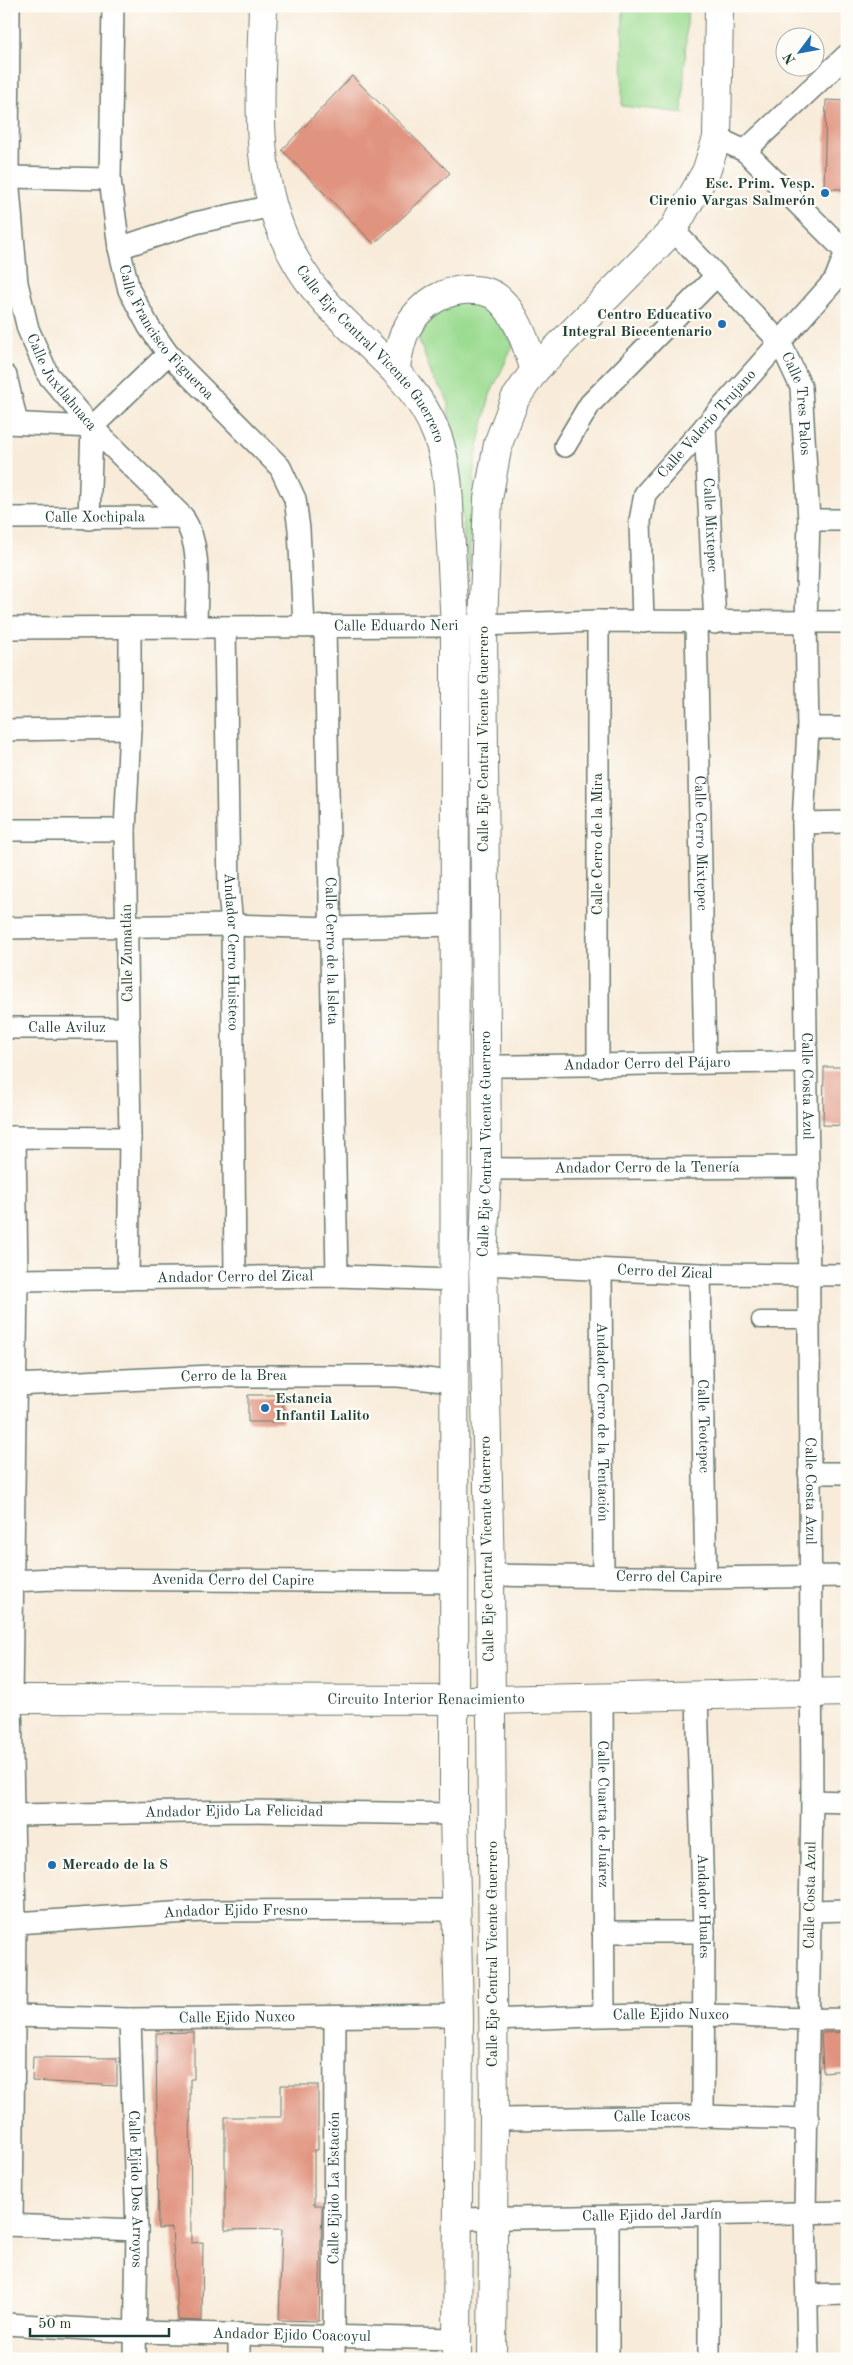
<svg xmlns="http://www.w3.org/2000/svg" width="853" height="2365" font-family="'Old Standard TT',serif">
	<rect width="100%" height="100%" fill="#fdfcf7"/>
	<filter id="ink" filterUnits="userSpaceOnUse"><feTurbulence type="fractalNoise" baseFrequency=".02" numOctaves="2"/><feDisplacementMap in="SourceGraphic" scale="10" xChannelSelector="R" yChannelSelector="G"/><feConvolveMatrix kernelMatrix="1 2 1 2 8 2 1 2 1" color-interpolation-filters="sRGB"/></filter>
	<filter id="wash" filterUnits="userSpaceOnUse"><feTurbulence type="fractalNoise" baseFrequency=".0096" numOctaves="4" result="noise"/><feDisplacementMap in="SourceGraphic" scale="20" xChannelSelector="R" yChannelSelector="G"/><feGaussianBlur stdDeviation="1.12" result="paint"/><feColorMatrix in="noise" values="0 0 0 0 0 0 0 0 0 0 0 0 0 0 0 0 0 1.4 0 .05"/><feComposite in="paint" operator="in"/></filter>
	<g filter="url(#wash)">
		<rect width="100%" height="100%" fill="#f8ebd9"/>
		<path fill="#9cdc92" stroke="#5e8c63" d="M623,6h65l-6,106 3,1 -63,-7z
			M463,299l29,6 21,41 -23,49 -15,65 -6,113 -22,-175 -15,-22 -14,-39 15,-24z"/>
		<g id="blocks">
			<path fill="#e0937e" d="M352,76l98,97 -76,71 -92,-94z
				M826,100l21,1v88h-23z
				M824,1067h23v59l-24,-1z
				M248,1395h35v27h-35z
				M194,2032v47h-4l1,164 12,-1 -1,79 -24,-1 -6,-92 -14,1 -2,-196z
				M847,2032v38l-24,2 -2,-39z
				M33,2057l84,1v28l-85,-5z
				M281,2085h37v65h-4v55h8l-3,116 -40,-1 3,-91 -57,1v-113h56z"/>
		</g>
	</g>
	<g filter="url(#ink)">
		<use href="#blocks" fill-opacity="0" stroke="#6b7a6e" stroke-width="1"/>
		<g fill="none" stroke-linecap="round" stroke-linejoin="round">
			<g stroke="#6b7a6e" stroke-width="19">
				<path id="pedestrian" d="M760,1320h49"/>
			</g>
			<g stroke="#6b7a6e" stroke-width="24">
				<g id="minor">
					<path id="s1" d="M9,6l-1,171 9,106 11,46 20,46 44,52 91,90c20,30 13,75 13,110"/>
					<path id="s2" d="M113,6l-3,173 9,69 10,42 20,37 19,27 112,113 15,32 4,30 5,97"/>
					<path d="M717,138l28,13 102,102"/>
					<path d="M745,151l102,-96"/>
					<path d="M6,180l2,-3 102,2"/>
					<path id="s3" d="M673,230l107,112 21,45 8,133 -3,102 2,106 -5,95 5,344 4,634 -7,412 3,146"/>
					<path d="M119,248l76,-25 77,-17"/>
					<path d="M6,376l11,47"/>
					<path d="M6,423l86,4 76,-73"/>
					<path id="s4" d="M705,426l10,197"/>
					<path d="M565,446l25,-42 126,-128"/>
					<path id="s5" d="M6,518l177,-1"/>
					<path d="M89,519l3,-92"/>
					<path d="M809,520h38"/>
					<path d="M598,621v445"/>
					<path id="s6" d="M643,622l-3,-101 5,-27 190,-214 11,-28"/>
					<path id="s7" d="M696,623l9,439"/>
					<path id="s8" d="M325,626l12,650"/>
					<path id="s9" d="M225,627l4,266 3,32 3,351"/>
					<path id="s10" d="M6,628l449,-2 143,-5 249,1"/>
					<path d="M808,728h39"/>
					<path d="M6,730l124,-2"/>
					<path d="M803,823l44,-1"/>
					<path d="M6,830h119"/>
					<path d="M6,928l226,-3 98,3 125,-3"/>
					<path id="s11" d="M6,1028h123"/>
					<path id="s12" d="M487,1066c106,0 213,-4 319,-4"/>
					<path d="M6,1137l124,1"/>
					<path id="s13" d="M487,1169l321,-2"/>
					<path id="s14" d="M483,1264l217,10 147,1"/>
					<path id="s15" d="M601,1270l2,306"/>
					<path id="s16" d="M700,1274l6,304"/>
					<path d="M128,1279l2,-141 -5,-308 5,-102v-101"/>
					<path id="s17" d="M17,1280l320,-4 116,4"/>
					<path id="s18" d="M15,1385l197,-9h186l55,6"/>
					<path d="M809,1473h38"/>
					<path id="s19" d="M490,1575l216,3 141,-2"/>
					<path id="s20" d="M13,1581l39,-2 402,3"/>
					<path id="s21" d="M697,1696l7,236 -1,184"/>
					<path id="s22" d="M602,1698l2,317"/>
					<path d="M812,1801l35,1"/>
					<path id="s23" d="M14,1815l230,-4 210,3"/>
					<path d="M811,1911l36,-1"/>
					<path id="s24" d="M15,1923l188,-12 254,-1"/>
					<path d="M603,1932h101"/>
					<path id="s25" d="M13,2016l117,3 329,-4"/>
					<path id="s26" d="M130,2019l7,211 -2,129"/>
					<path id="s27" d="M493,2020c70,-3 139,-6 209,-5 49,0 96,6 145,4"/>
					<path id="s28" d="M494,2119l209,-3 105,3"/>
					<path d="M709,2216v143"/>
					<path id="s29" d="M458,2219l389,-7"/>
					<path d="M6,2225l131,5"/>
					<path d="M12,2225l3,-302 -4,-224 6,-419 -2,-143"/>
					<path d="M807,2295l40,-1"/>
					<path id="s30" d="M6,2324l129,8 322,7"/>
					<path d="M239,2334v25"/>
					<path id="s31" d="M334,2359l1,-342"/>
					<path d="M608,2359v-141"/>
				</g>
			</g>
			<g stroke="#6b7a6e" stroke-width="30">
				<g id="secondary">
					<path id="s32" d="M263,6c-3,115 -16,216 71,305 37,39 84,72 103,124 11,30 12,61 13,93 2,32 3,65 5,98l-1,1188 5,201 -2,344"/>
					<path d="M395,371c3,-13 5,-30 11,-41 13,-26 39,-42 68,-40 8,0 19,3 25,9 20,18 27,46 36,71"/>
					<path id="s33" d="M6,1699l484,1 357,-8"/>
					<path id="s34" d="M492,2359l2,-240 -4,-544 -7,-311 4,-95 -4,-545 5,-125 10,-55 17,-45 20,-29 138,-140 33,-58 11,-34 2,-132"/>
				</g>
			</g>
			<use href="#pedestrian" stroke="#fff" stroke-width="16"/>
			<use href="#minor" stroke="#fff" stroke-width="21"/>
			<use href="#secondary" stroke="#fff" stroke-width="28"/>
		</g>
	</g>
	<g fill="#1f6fb2" stroke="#fdfcf7" stroke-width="2">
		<circle cx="825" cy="193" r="5"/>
		<circle cx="722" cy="324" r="5"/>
		<circle cx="265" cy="1408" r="5"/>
		<circle cx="52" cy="1865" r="5"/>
	</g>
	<g text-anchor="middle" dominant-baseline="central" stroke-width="4.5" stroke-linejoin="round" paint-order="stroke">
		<g font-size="15" font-weight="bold" fill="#1f3d34" stroke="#fdfcf7" text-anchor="end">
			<text x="815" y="184">Esc. Prim. Vesp.<tspan x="815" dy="17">Cirenio Vargas Salmerón</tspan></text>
			<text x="712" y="315">Centro Educativo<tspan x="712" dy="17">Integral Biecentenario</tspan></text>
			<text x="275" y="1399" text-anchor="start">Estancia<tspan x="275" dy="17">Infantil Lalito</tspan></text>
			<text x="62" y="1865" text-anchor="start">Mercado de la 8</text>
		</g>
		<g font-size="15" fill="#1f3d34" stroke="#fdfcf7">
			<text stroke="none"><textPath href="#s2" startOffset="341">Calle Francisco Figueroa</textPath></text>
			<text stroke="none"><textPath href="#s32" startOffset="381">Calle Eje Central Vicente Guerrero</textPath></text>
			<text stroke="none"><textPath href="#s1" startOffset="388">Calle Juxtlahuaca</textPath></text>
			<text stroke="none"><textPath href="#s3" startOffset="220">Calle Tres Palos</textPath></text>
			<text stroke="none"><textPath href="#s6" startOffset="222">Calle Valerio Trujano</textPath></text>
			<text stroke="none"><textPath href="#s5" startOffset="89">Calle Xochipala</textPath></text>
			<text stroke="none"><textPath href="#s4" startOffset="99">Calle Mixtepec</textPath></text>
			<text stroke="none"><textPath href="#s10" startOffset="390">Calle Eduardo Neri</textPath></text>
			<text transform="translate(484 739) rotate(-90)">Calle Eje Central Vicente Guerrero</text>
			<text stroke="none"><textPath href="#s7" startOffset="220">Calle Cerro Mixtepec</textPath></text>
			<text transform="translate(598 844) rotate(-90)">Calle Cerro de la Mira</text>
			<text stroke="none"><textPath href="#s8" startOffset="325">Calle Cerro de la Isleta</textPath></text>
			<text stroke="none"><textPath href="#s9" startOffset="325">Andador Cerro Huisteco</textPath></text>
			<text transform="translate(128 953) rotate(-91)">Calle Zumatlán</text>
			<text stroke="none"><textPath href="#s11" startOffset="61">Calle Aviluz</textPath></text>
			<text stroke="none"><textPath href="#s12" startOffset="160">Andador Cerro del Pájaro</textPath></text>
			<text stroke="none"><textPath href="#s3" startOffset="904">Calle Costa Azul</textPath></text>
			<text stroke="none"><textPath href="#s34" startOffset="1215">Calle Eje Central Vicente Guerrero</textPath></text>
			<text stroke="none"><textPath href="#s13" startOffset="160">Andador Cerro de la Tenería</textPath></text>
			<text stroke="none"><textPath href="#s14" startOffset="182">Cerro del Zical</textPath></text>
			<text stroke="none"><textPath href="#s17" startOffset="218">Andador Cerro del Zical</textPath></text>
			<text stroke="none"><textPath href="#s18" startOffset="219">Cerro de la Brea</textPath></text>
			<text stroke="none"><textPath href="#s15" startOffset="152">Andador Cerro de la Tentación</textPath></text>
			<text stroke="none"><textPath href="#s16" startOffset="152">Calle Teotepec</textPath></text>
			<text stroke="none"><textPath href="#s3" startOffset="1309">Calle Costa Azul</textPath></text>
			<text transform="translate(488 1549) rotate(-91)">Calle Eje Central Vicente Guerrero</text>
			<text stroke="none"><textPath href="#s19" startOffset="179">Cerro del Capire</textPath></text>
			<text stroke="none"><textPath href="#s20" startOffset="220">Avenida Cerro del Capire</textPath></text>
			<text stroke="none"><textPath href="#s33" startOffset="420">Circuito Interior Renacimiento</textPath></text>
			<text stroke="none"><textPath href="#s23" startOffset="220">Andador Ejido La Felicidad</textPath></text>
			<text stroke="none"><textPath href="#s22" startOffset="116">Calle Cuarta de Juárez</textPath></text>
			<text transform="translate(811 1895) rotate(-89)">Calle Costa Azul</text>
			<text stroke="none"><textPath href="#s21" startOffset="210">Andador Huales</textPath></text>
			<text stroke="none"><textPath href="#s24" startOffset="221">Andador Ejido Fresno</textPath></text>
			<text transform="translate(493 1954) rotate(-90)">Calle Eje Central Vicente Guerrero</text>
			<text stroke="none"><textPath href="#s27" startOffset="178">Calle Ejido Nuxco</textPath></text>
			<text stroke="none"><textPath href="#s25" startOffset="224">Calle Ejido Nuxco</textPath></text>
			<text stroke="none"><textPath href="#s28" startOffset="158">Calle Icacos</textPath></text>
			<text stroke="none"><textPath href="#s31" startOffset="171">Calle Ejido La Estación</textPath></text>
			<text stroke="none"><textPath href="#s26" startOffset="170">Calle Ejido Dos Arroyos</textPath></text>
			<text stroke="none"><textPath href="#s29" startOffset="194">Calle Ejido del Jardín</textPath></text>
			<text stroke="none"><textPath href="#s30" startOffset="286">Andador Ejido Coacoyul</textPath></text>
		</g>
	</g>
	<rect width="853" height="2365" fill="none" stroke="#fdfcf7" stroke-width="25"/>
	<g transform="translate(800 52) rotate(238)"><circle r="24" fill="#fdfcf7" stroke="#a4b0a9"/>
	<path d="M0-4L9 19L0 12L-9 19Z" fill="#1f6fb2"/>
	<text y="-8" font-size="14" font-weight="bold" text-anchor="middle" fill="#1f3d34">N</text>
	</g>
	<path d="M30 2328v8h139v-8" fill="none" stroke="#1f3d34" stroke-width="2.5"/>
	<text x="38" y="2328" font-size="15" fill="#1f3d34" stroke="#fdfcf7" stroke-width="4" paint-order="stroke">50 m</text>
</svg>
